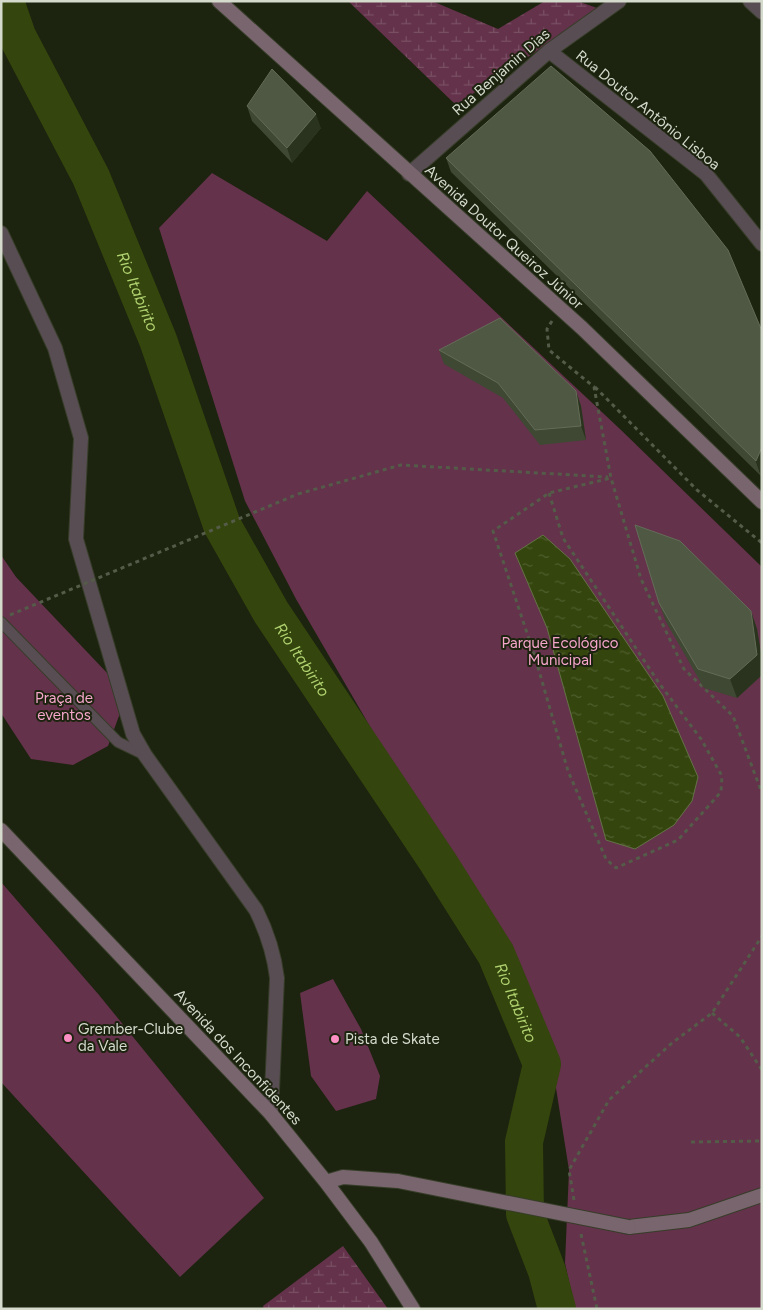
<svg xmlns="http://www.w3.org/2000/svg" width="763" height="1310" font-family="Figtree,sans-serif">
	<defs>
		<pattern id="wetland-marsh" width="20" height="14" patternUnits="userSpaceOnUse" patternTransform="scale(1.25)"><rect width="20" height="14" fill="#64324b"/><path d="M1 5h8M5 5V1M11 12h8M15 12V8" fill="none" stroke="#794f64"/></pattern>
		<pattern id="water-ripples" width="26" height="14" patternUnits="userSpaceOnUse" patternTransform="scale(1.25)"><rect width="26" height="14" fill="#34450d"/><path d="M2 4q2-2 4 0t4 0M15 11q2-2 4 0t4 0" fill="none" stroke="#505f2f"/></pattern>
	</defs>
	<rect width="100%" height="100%" fill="#1c230e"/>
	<path fill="url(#wetland-marsh)" d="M348,1h84l66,28 47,-28h32l23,8 -144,96z
		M343,1246l45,63h-124l-1,-3z"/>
	<path fill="#64324b" d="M212,173l115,68 40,-50 254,239 141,137v742h-187l-10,-46 4,-93 -17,-107 -47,-114 -97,-157 -112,-193 -51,-98 -86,-273z
		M1,555l15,22 111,117 -19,52 -35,19 -42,-6 -30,-46z
		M1,882l98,113 165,203 -84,79 -179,-195z
		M333,979l28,50 19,47 -4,23 -40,12 -25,-35 -11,-83z"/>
	<path fill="url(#water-ripples)" stroke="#647246" d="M543,535l27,24 93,137 35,81 -6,24 -18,24 -39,24 -29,-9 -59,-212 -32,-75z"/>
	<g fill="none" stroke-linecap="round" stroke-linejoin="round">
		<path stroke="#34450d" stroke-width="38" id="s1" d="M5,1l12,35 74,141 67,163 64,185 49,87 167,250 58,92 46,110 -18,78 1,72 22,57 10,38"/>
		<g stroke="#363d29" stroke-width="12">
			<path id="service" d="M1,622l117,120 27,13"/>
		</g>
		<g stroke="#363d29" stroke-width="16">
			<path id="minor" d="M750,1l12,11
				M549,51l157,123 56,70
				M409,174l140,-123 70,-50"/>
		</g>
		<g stroke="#363d29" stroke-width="16">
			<path id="tertiary" d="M1,233l54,115 26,90 -5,101 57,195 12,21 111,155c11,22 18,43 21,68l-6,136"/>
		</g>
		<g stroke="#363d29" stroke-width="16">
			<path id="secondary" d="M219,1l363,327 180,174
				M1,830l270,284 55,68 17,-5 55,4
				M326,1182l45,60 42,67
				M629,1227l60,-7 73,-25"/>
		</g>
		<path stroke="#545b48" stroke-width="3" stroke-dasharray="4 4" stroke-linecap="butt" d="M552,321l-5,8 2,21 45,37 17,91 30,101 43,90 49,47 29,77
			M595,387l102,103 65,53
			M549,493l14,45 96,145 42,56 21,37 -1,16 -43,48 -62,28 -10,-9 -38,-88 -33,-114 -42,-126 56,-38 62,-15
			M298,494l103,-29 207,12
			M712,1013l28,24 22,33
			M691,1142l71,-1
			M574,1200l-5,-30 40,-70 63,-57 40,-30 50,-77
			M581,1234l16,75"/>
		<use href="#service" stroke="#584d52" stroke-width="10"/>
		<use href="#minor" stroke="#584d52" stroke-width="14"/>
		<use href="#tertiary" stroke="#584d52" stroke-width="14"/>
		<use href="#secondary" stroke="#78656d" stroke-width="14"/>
		<g stroke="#363d29" stroke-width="16" stroke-linecap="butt">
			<path id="secondary-bridge" d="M398,1181l231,46"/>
		</g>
		<path stroke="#545b48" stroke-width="3" stroke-dasharray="4 4" stroke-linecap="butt" d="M10,615l288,-121"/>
		<use href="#secondary-bridge" stroke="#78656d" stroke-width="14"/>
	</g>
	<path fill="#3f4833" d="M247,106l74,22 -29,35 -40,-42z
		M650,151l111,325 -310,-304 -5,-14z
		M439,350l137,41 5,15 5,34 -46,5 -37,-47 -59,-34z
		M659,603l92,8 6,18 5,30v16l-25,23 -33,-10 -38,-66z"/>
	<path fill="#2a331d" d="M316,114l5,14 -29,35 -5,-15z
		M576,391l5,15 5,34 -5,-14z
		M762,447v27l-1,2 -5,-15z
		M751,611l6,18 5,30v16l-25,23 -7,-19z"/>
	<path fill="#4f5843" stroke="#646c58" d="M551,66l99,85 78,99 34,81v116l-6,14 -310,-303z
		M272,69l44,45 -29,34 -40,-42z
		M500,318l76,73 5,35 -46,4 -37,-47 -59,-33z
		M635,525l45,16 71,70 6,44 -27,24 -32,-10 -39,-66z"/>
	<g fill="#fb8fc4" stroke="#1c230e" stroke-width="2">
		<circle cx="68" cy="1038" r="5"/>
		<circle cx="335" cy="1039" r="5"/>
	</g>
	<g text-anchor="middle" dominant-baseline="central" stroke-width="4" stroke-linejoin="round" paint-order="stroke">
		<g font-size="15" fill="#d4dacc" stroke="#1c230e">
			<text transform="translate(501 72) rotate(-41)">Rua Benjamin Dias</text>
			<text transform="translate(648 110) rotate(39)">Rua Doutor Antônio Lisboa</text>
			<text transform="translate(504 237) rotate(42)">Avenida Doutor Queiroz Júnior</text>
			<text transform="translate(238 1057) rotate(47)">Avenida dos Inconfidentes</text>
		</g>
		<g font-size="15" fill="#f6a6cb" stroke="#1c230e">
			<text x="560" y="643">Parque Ecológico<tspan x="560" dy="17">Municipal</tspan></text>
			<text x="64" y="698">Praça de<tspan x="64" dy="17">eventos</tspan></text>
		</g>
		<g font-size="15" fill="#d4dacc" stroke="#1c230e" text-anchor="start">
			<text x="78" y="1029">Grember-Clube<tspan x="78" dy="17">da Vale</tspan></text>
			<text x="345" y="1039">Pista de Skate</text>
		</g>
		<g font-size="16" font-style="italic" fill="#b0d270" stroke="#1c230e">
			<text stroke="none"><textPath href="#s1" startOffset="320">Rio Itabirito</textPath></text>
			<text stroke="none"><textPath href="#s1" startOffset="725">Rio Itabirito</textPath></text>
			<text stroke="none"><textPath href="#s1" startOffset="1130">Rio Itabirito</textPath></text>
		</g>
	</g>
	<rect width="763" height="1310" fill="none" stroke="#d4dacc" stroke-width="5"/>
</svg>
